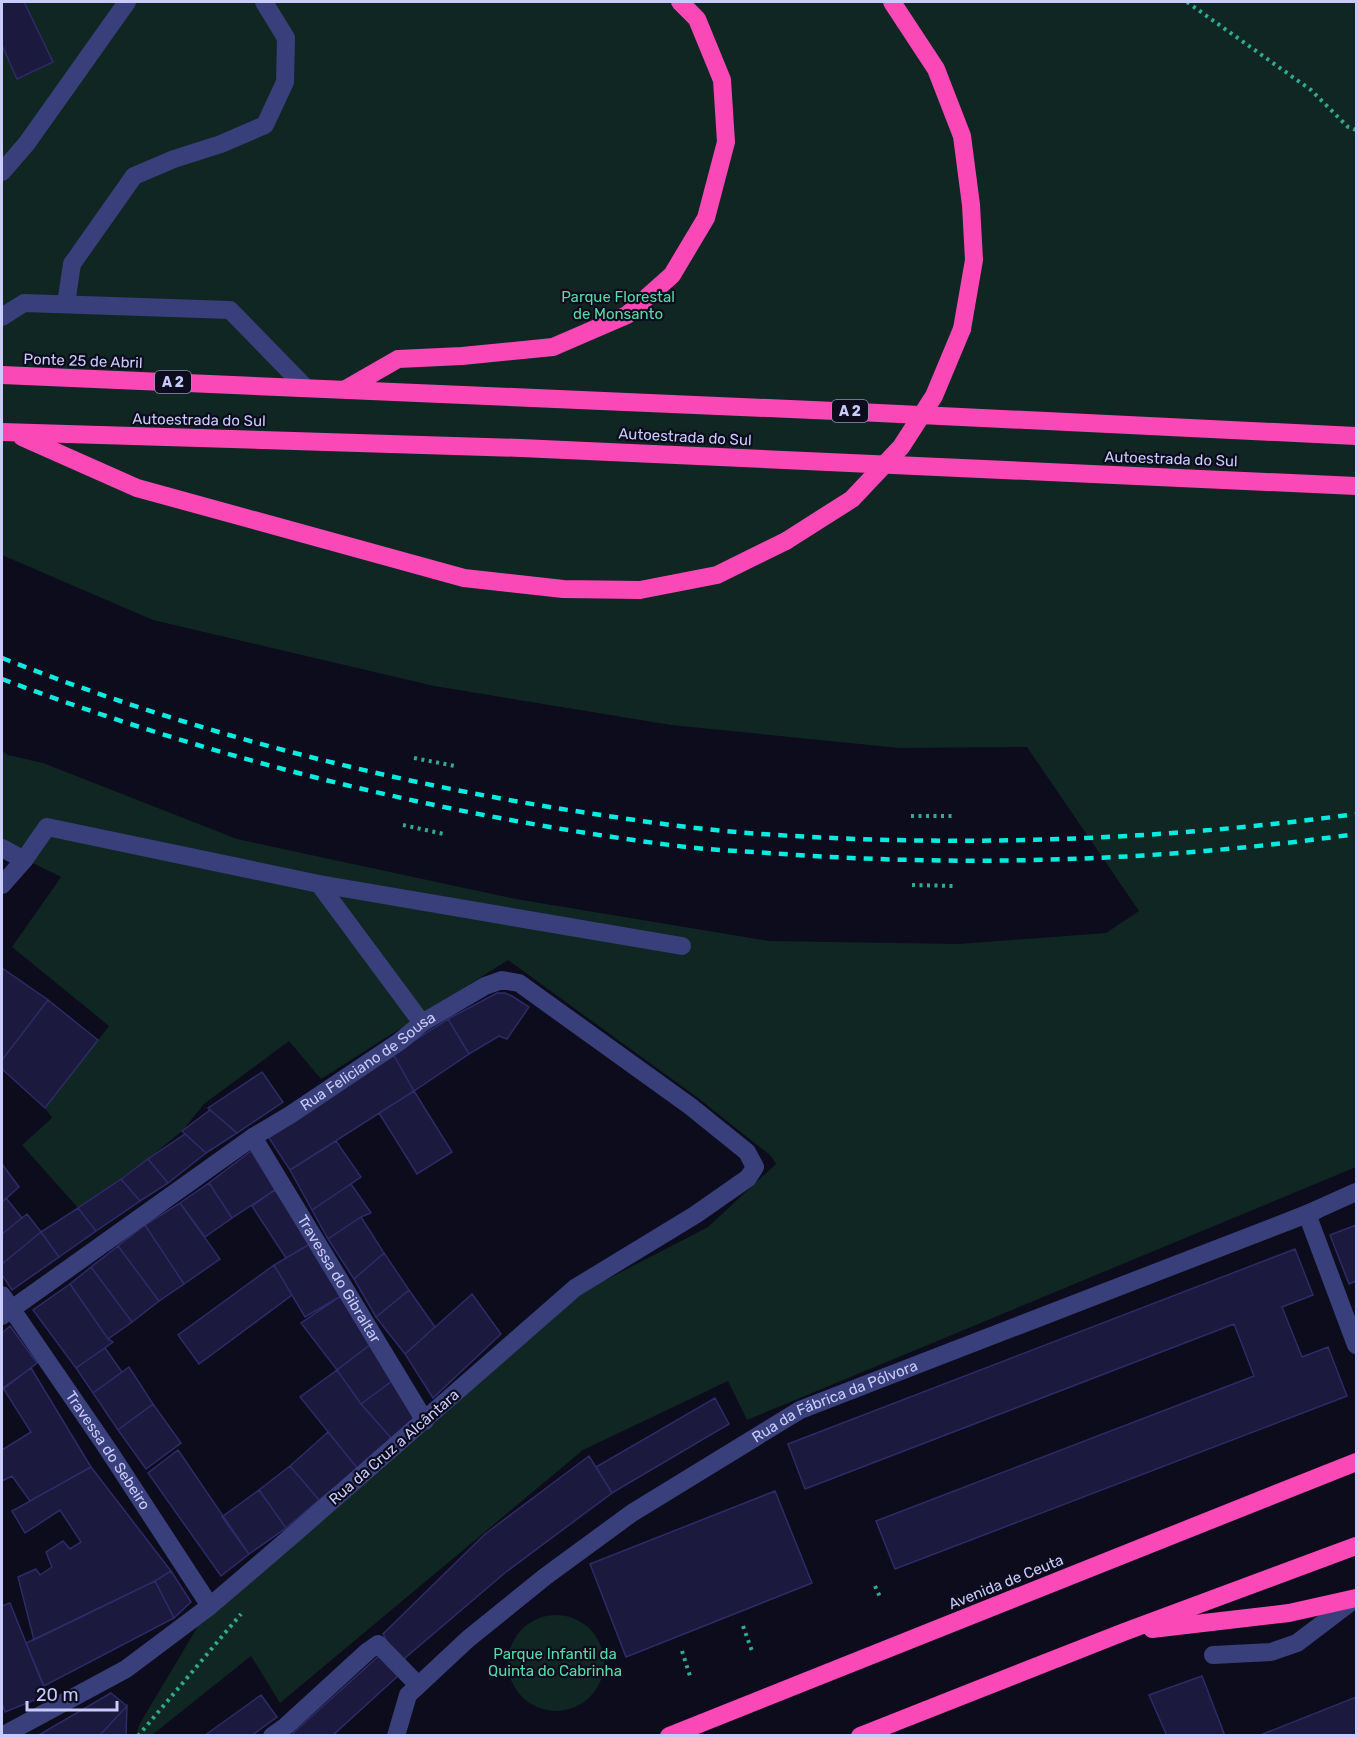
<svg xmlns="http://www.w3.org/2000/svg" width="1358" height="1737" font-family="Rubik,sans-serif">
	<rect width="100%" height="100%" fill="#0c0c1c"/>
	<path fill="#0f2622" d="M2,2h1354v1165l-609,253 -19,-39 -145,69 -303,253 -29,-47 -99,79h-16l3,-10 71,-119 224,-182 133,-124 141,-73 68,-63 -5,-8 -73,-58 -190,-138 -187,119 -32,-38 -85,63 -22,27 -34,28 -70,49 -56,-63 30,-27 -7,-10 64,-82 -97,-79 49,-70 -59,-29v-97l6,4 35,8 194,76 279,60 253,42 189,3 148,-11 33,-22 -112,-164 -127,1 -229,-23 -237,-39 -281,-66 -151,-65z
		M508 1663a48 48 0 1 1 96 0a48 48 0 1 1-96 0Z"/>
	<path fill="#1b193d" stroke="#2e2b68" stroke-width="1.5" d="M2,2h22l29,60 -36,17 -15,-34z
		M2,968l46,32 -46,60z
		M497,993h8l7,3 17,11 -22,32 -8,-3 -30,18 -21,-35z
		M48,1000l50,40 -53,68 -43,-39v-9z
		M448,1019l21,35 -55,37 -21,-37z
		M393,1054l21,37 -124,79 -21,-32z
		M262,1072l21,30 -46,31 -29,-25z
		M414,1091l38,61 -35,22 -38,-61z
		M210,1110l27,23 -31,20 -24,-22z
		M185,1134l21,19 -38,30 -20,-24z
		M336,1141l25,36 -49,33 -22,-40z
		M251,1151l24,39 -43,28 -23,-35z
		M148,1159l20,24 -28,18 -19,-22z
		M2,1164l17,23 -17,15z
		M121,1179l19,22 -44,30 -18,-23z
		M209,1183l23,35 -27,19 -25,-34z
		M351,1184l20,29 -10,4 -33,22 -16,-29z
		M275,1190l35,54 -24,14 -34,-52z
		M6,1198l16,20 -20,16v-32z
		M180,1203l40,56 -36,25 -39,-59z
		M78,1208l18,23 -37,26 -18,-25z
		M27,1214l14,18 -39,32v-30z
		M361,1217l23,36 -30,26 -26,-40z
		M145,1225l39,59 -25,17 -41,-55z
		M1356,1225v56l-7,3 -19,-49z
		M41,1232l18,25 -47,33 -10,-15v-11z
		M310,1244l31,52 -36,21 -31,-52z
		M118,1246l41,55 -27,21 -41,-55z
		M1295,1249l18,46 -31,12 20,50 26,-10 19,49 -452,173 -19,-48 378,-145 -20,-52 -429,165 -17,-45z
		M384,1253l25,37 -33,27 -22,-38z
		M274,1265l18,30 -93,69 -21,-29z
		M91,1267l41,55 -24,17 -38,-55z
		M70,1284l38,55 5,3 -37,26 -43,-58z
		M409,1290l26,37 -30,27 -29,-37z
		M472,1294l29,40 -68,64 -28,-44z
		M341,1296l30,48 -34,26 -36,-47z
		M10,1326l27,37 -35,27v-57z
		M371,1344l25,34 -35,26 -24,-34z
		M105,1348l17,24 -29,21 -17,-25z
		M129,1367l24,37 -35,26 -25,-37z
		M31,1368l60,99 -61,34 -18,-25 -10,5v-31l29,-18 -28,-44z
		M337,1370l24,34 31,35 -34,30 -58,-72z
		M396,1378l22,38 -26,23 -31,-35z
		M715,1398l14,26 -117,69 -16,-26z
		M153,1404l28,39 -35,26 -28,-39z
		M328,1432l30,37 -39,31 -29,-34z
		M178,1450l71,104 -28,22 -73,-103z
		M589,1456l23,37 -106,79 -107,91 -16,-29 102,-100z
		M290,1466l29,34 -33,28 -27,-38z
		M91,1467l80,104 -16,10 -121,59 -16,-63 18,-8 4,6 12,-8 -6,-15 17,-11 7,8 11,-7 -21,-32 -35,23 -13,-22z
		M259,1490l27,38 -37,26 -27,-37z
		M775,1491l37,92 -186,74 -36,-93z
		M775,1491l37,92 -186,74 -36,-93z
		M171,1571l20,31 -17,16 -19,-37z
		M155,1581l19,37 -130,68 -18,-43z
		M10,1603l37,92 -42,17 -3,-9v-97z
		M381,1654l19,20 -68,62h-37l-2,-3z
		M1202,1676l23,60h-58l-18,-41z
		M111,1693l16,13 -28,30h-62z
		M261,1695l16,22 -26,19h-47z
		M1356,1697v39h-98z
		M127,1706l-1,30h-27z"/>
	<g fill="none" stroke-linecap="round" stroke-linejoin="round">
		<path stroke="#30aa91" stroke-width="4" stroke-dasharray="3 4.5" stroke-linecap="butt" d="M1187,2l124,88 37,37 8,3
			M414,758l41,8
			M911,816h41
			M403,825l41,9
			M912,885l41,1
			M875,1586l6,13
			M743,1626l9,25
			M682,1651l8,25
			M138,1736l103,-122"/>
		<g stroke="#383f7a" stroke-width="18">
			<path d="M2,172l25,-29 100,-141"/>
			<path d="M66,304l6,-40 62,-88 40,-17 47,-15 44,-19 20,-43 1,-44 -22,-36"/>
			<path d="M2,317l22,-14 206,7 76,78"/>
			<path d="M2,848l22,12"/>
			<path d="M319,884l363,62"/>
			<path d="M2,885l22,-25 23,-33 272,57 103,139"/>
			<path id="s1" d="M253,1137l172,284"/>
			<path d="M1317,1210l-10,4 49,131"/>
			<path id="s2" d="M2,1295l105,153 103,158"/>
			<path id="s3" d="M2,1316l251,-179 37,-22 109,-73 23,-19 63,-37 17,-6 17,3 171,123 57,46 8,15 -7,11 -53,37 -120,73 -281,246 -84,72 -84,63 -124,67"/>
			<path d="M1213,1655l58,-3 26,-9 58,-44"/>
			<path d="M272,1736l14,-10 82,-75 10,-7 40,41"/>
			<path id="s4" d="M396,1736l12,-41 60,-56 78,-63 86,-63 168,-103 507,-196 49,-22"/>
		</g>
		<path stroke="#fa48b7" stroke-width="18" d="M892,2l44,67 26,67 9,69 3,55 -12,69
			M2,375l856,37 498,24
			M344,390l54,-31 64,-3 91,-9 74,-32 45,-40 34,-57 20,-76 -4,-62 -25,-61 -17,-17
			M2,432l519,16 835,38
			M22,437l115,51 327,90 99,11 77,1 77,-15 69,-34
			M1152,1629l137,-16 67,-15
			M669,1736l687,-274
			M860,1736l264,-104 232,-86"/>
		<path stroke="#07ece1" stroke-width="4.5" stroke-dasharray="9 8" stroke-linecap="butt" d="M2,658c178,70 364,119 554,150 63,10 128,20 192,25 203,15 407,8 608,-19
			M2,679c220,83 450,139 684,168 37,4 74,5 111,8 186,12 374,5 559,-21"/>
		<path stroke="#fa48b7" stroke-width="18" d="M786,541l66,-42 49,-52 33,-51 28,-67"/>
	</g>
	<g text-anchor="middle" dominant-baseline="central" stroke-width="4.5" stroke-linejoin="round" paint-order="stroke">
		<g fill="#0c0c1c" stroke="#9092ba" stroke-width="1.5">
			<rect x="155" y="371" width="36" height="22" rx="4.5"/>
			<rect x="832" y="400" width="36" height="22" rx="4.5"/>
		</g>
		<g font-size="14" font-weight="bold" fill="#c9cbfd">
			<text x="173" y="382">A 2</text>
			<text x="850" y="411">A 2</text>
		</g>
		<g font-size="15" fill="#58daa7" stroke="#0c0c1c">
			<text x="618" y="297">Parque Florestal<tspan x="618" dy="17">de Monsanto</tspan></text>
			<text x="555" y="1654">Parque Infantil da<tspan x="555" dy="17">Quinta do Cabrinha</tspan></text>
		</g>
		<g font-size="15" fill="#c9cbfd" stroke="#0c0c1c">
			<text transform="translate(83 361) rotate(2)">Ponte 25 de Abril</text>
			<text transform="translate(199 420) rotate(1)">Autoestrada do Sul</text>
			<text transform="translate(685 437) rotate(3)">Autoestrada do Sul</text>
			<text transform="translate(1171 459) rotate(2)">Autoestrada do Sul</text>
			<text stroke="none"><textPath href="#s3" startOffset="446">Rua Feliciano de Sousa</textPath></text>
			<text stroke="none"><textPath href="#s1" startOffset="166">Travessa do Gibraltar</textPath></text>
			<text stroke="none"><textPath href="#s4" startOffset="564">Rua da Fábrica da Pólvora</textPath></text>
			<text transform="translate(394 1447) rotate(-41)">Rua da Cruz a Alcântara</text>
			<text stroke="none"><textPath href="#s2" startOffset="188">Travessa do Sebeiro</textPath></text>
			<text transform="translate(1006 1582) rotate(-22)">Avenida de Ceuta</text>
		</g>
	</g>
	<rect width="1358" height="1737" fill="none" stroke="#c9cbfd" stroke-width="6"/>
	<path d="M27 1701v9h90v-9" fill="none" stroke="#c9cbfd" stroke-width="3"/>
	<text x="36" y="1701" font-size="18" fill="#c9cbfd" stroke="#0c0c1c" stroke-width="4.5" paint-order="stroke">20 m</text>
</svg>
